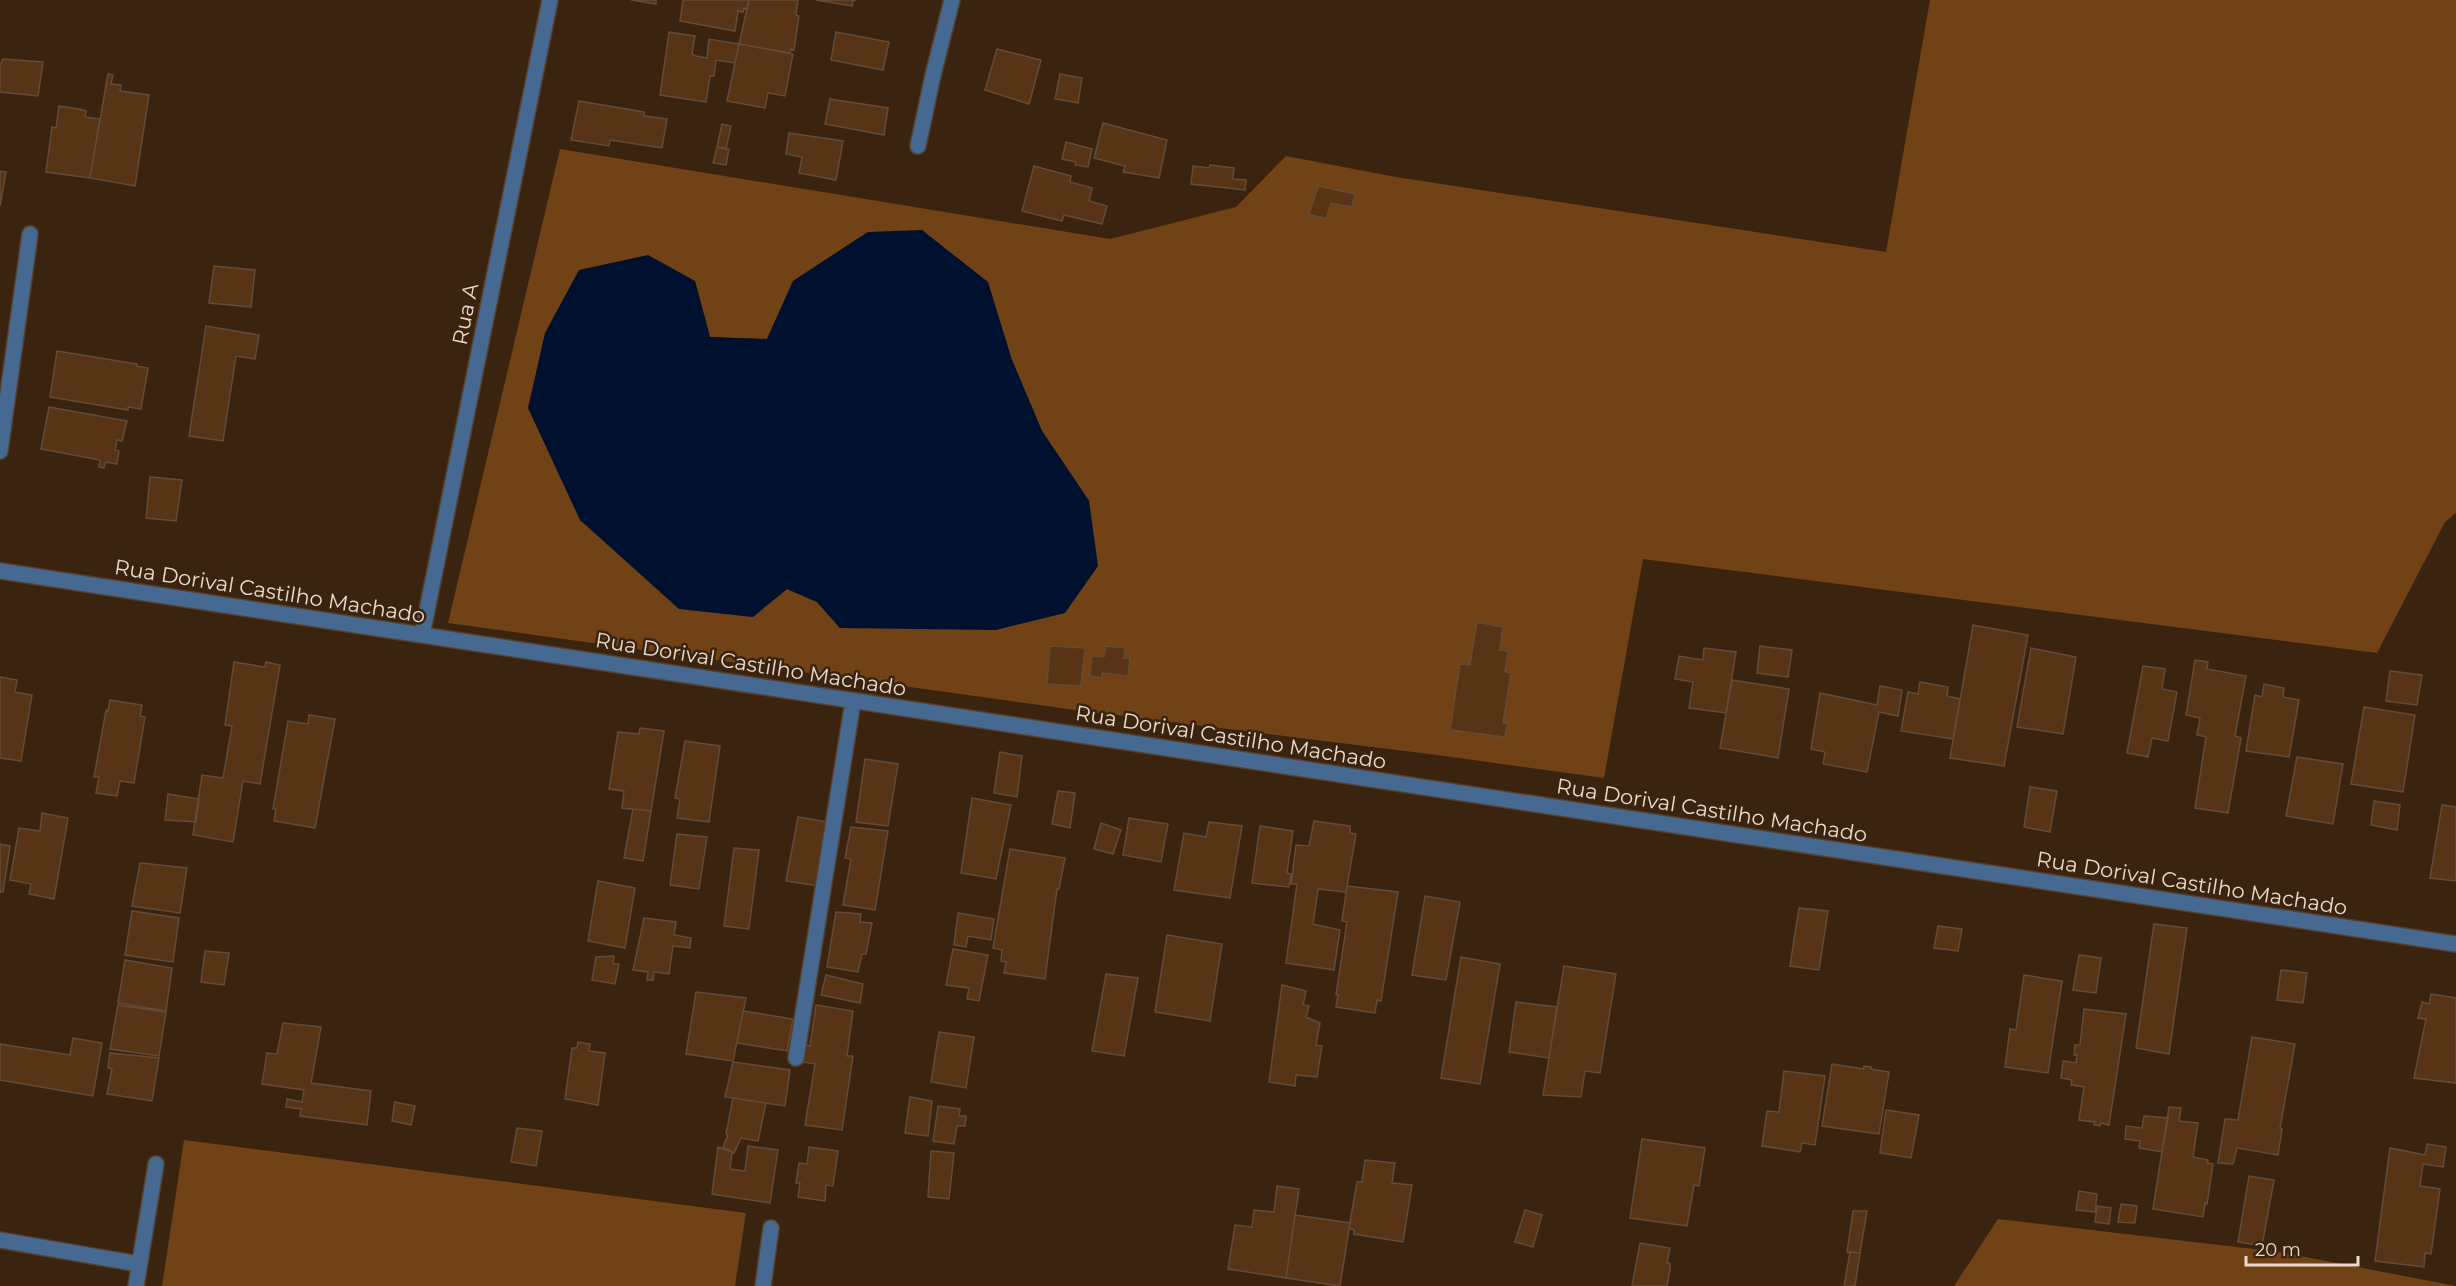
<svg xmlns="http://www.w3.org/2000/svg" width="2456" height="1286" font-family="Montserrat,sans-serif">
	<rect width="100%" height="100%" fill="#3a2410"/>
	<path fill="#704216" fill-rule="evenodd" d="M1930,0h526v513l-11,9 -68,131 -734,-94 -39,219 -167,-23 -369,-46 -620,-86 112,-474 550,90 126,-32 50,-51 110,21 490,75zM868,232l144,128 30,71 47,70 -249,127 -23,-26 -30,-13 -35,28 -57,-336 15,56 57,2 26,-58z
		M184,1140l562,73 -11,73h-573z
		M1998,1219l281,33 177,34h-502z"/>
	<path fill="#00112f" d="M922,230l66,52 24,78 30,71 47,70 9,65 -33,47 -69,17 -156,-2 -23,-26 -30,-13 -34,28 -74,-8 -99,-89 -52,-112 17,-75 34,-63 69,-15 47,26 15,56 57,2 26,-58 75,-49z"/>
	<path fill="#573415" stroke="#644b37" stroke-width="1.5" d="M631,0h25v4z
		M683,0h66l-2,9 -3,-1 -1,4 -5,-1 -3,20 -55,-10z
		M749,0h49l-2,15 3,1 -5,34 -3,-1 -1,4 -51,-9z
		M816,0h40l-3,1 -1,5z
		M669,32l26,4 -3,18 4,2 11,2 2,-19 30,5 -4,19 -19,-3 -2,16h-4l-4,26 -46,-7z
		M836,32l53,10 -6,28 -52,-10z
		M739,44l54,10 -8,42 -17,-3 -3,15 -38,-7z
		M997,49l44,11 -12,44 -44,-14z
		M3,59l40,3 -5,34 -38,-4v-26z
		M108,74l5,1 -2,9 10,1 -1,6 29,4 -14,91 -45,-8z
		M1060,74l22,4 -4,25 -23,-4z
		M830,99l58,9 -4,27 -59,-11z
		M579,101l65,11v4l23,3 -5,29 -52,-8 -1,6 -38,-6z
		M59,106l20,3 7,2 -1,6 15,2 -10,59 -44,-6 6,-45 4,1z
		M1103,123l64,17 -8,38 -36,-6 2,-6 -31,-8z
		M722,124l9,2 -5,23 -9,-2z
		M789,133l54,8 -7,39 -37,-7 3,-16 -16,-3z
		M1066,142l26,7 -4,18 -13,-2 1,-3 -14,-3z
		M717,147l12,2 -3,16 -13,-2z
		M1210,165l24,3 -1,11 13,1 -1,10 -54,-6 2,-18 16,2z
		M1034,166l37,10 -1,6 22,6 -3,13 18,5 -5,18 -38,-9 -2,6 -40,-10z
		M0,171l6,1 -6,34z
		M1318,186l37,8 -3,13 -21,-4 -5,16 -17,-5z
		M214,266l41,4 -4,37 -42,-4z
		M206,326l53,9 -4,24 -19,-3 -13,85 -34,-5z
		M57,351l80,13 -1,2 12,2 -7,41 -13,-2v3l-78,-13z
		M49,407l78,14 -5,20 -5,-1 -2,10 4,1 -2,13 -11,-2 -2,6 -5,-1 1,-7 -59,-11z
		M150,477l32,3 -6,41 -30,-3z
		M1477,622l26,5 -3,23 8,1 -3,21 6,1 -8,50h5l-3,14 -55,-7 10,-66 10,1z
		M1973,625l55,10 -24,131 -54,-8z
		M1050,646l35,2 -4,38 -34,-2z
		M1106,646l19,2 -1,10 6,1 -2,17 -26,-3v5l-12,-2 2,-20 12,1z
		M1760,646l32,4 -4,27 -31,-4z
		M1704,648l32,4 -10,61 -37,-5 4,-26 -18,-3 4,-23 24,4z
		M2031,648l45,9 -13,77 -46,-7z
		M2195,660l13,2 -1,7 39,7 -11,60 6,2 -13,75 -33,-5 11,-71 -9,-2 3,-17 -14,-3z
		M234,662l31,5 1,-5 14,3 -20,119 -17,-3 -10,61 -40,-7 9,-60 21,3 9,-52 -7,-1z
		M2143,666l22,3 -3,20 15,3 -9,49 -16,-3 -4,19 -21,-4z
		M2390,671l32,4 -5,30 -31,-4z
		M0,677l17,3 -2,12 17,3 -11,66 -21,-3z
		M1732,680l57,9 -11,69 -58,-10z
		M1920,682l28,5 -1,9 13,3 -7,40 -52,-8 7,-39 10,2z
		M2264,684l20,4 -1,9 16,3 -10,57 -43,-6 9,-56 7,2z
		M1880,686l22,4 -4,26 -19,-4 -12,60 -44,-8 2,-12 -14,-3 9,-56 57,12z
		M110,700l32,5 -2,11 5,1 -11,66 -14,-2 -3,15 -21,-3 3,-16h-5l12,-67 2,1z
		M2364,707l51,8 -12,77 -52,-8z
		M309,715l26,4 -20,109 -41,-7 2,-12h-3l15,-88 20,3z
		M640,728l24,3 -13,80 -29,-3 2,-17 -15,-2 9,-57 21,2z
		M685,741l35,5 -11,76 -32,-4 3,-19 -5,-1z
		M1000,752l22,4 -5,41 -23,-4z
		M2297,757l46,7 -10,60 -47,-8z
		M865,759l33,5 -10,62 -32,-4z
		M2030,787l27,4 -7,41 -26,-5z
		M1058,791l17,2 -5,35 -18,-4z
		M168,794l31,5 -3,23 -31,-2z
		M972,798l39,7 -15,74 -35,-6z
		M2374,801l26,4 -3,25 -26,-5z
		M2442,805l14,2v74l-26,-3z
		M633,809l18,2 -8,50 -19,-3z
		M42,813l26,5 -14,81 -25,-5 2,-10 -21,-4 9,-52 21,3z
		M798,817l30,5 -10,64 -32,-5z
		M1129,818l39,6 -7,38 -38,-7z
		M1314,821l36,5v7l6,1 -10,58 -28,-3 -5,35 27,6 -6,40 -48,-7 11,-79h-6l5,-39 13,1z
		M1209,822l33,4 -12,72 -56,-8 10,-57 22,4z
		M1101,823l20,7 -8,24 -19,-5z
		M1260,826l33,5 -6,42 4,1 -2,13 -37,-4z
		M851,827l37,4 -13,79 -32,-5 8,-46 -6,-1z
		M677,834l30,3 -8,52 -29,-4z
		M0,844l10,2 -7,46h-3z
		M734,848l25,2 -10,79 -25,-3z
		M1010,849l55,9 -6,31h-2l-12,90 -41,-6 2,-11 -5,-1 1,-11 -9,-2z
		M140,863l47,5 -7,45 -48,-7z
		M598,881l37,7 -10,60 -37,-7z
		M1347,886l51,6 -17,109 -4,-1 -2,13 -39,-6 2,-12h-2l11,-73 -5,-1z
		M1425,896l35,6 -14,78 -34,-5z
		M1799,908l29,3 -9,59 -29,-4z
		M132,911l47,7 -6,44 -48,-7z
		M836,912l25,2 -1,8 12,1 -6,31h-4l-4,18 -31,-5z
		M958,913l36,6 -3,21 -23,-4 -2,11 -12,-2z
		M644,918l32,4 -2,13 17,3 -1,10 -17,-2 -4,28 -15,-2 -1,8h-6l1,-8 -15,-2z
		M2154,924l33,4 -18,126 -33,-6z
		M1938,926l24,3 -4,22 -24,-3z
		M1167,935l55,9 -12,77 -55,-9z
		M953,949l35,6 -9,46 -12,-2 2,-11 -23,-3z
		M205,951l24,2 -5,32 -23,-3z
		M2079,955l22,3 -5,35 -23,-3z
		M614,956l-1,8h6l-4,20 -23,-4 4,-23z
		M1461,957l39,7 -20,120 -39,-6z
		M125,960l47,8 -6,43 -48,-8z
		M1564,966l52,8 -16,99 -15,-2 -4,26 -38,-2z
		M2281,970l26,3 -4,30 -26,-3z
		M1106,974l32,4 -14,78 -32,-5z
		M826,975l37,9 -3,19 -39,-8z
		M2024,975l38,6 -14,92 -43,-6 5,-38 6,1z
		M1282,985l24,6 -3,14 6,1 -3,11 14,6 -4,22 6,1 -5,31 -21,-2 -1,11 -26,-4z
		M696,992l50,6 -13,63 -47,-7z
		M2431,994l25,4v85l-42,-5 12,-59 -8,-1 4,-16 7,2z
		M1516,1002l41,5 -8,51 -40,-6z
		M118,1005l48,7 -7,44 -49,-7z
		M816,1005l37,6 -6,45h6l-11,74 -37,-5 10,-61 -17,-3 3,-17 9,2z
		M2084,1009l42,5 -17,111 -8,-2 -1,3 -6,-1 1,-3 -16,-2 5,-33 -13,-2 1,-5 -11,-2 2,-17 13,2 1,-8h-3l1,-10h5z
		M743,1011l50,8 -6,32 -50,-8z
		M283,1023l38,4 -10,56 60,8 -4,34 -67,-9 1,-7 -15,-2 1,-8 15,3 2,-12 -42,-6 5,-31 10,1z
		M939,1032l35,5 -8,51 -35,-6z
		M2252,1037l43,7 -15,84 2,1 -4,26 -41,-7 -4,16 -15,-1 7,-44 13,1z
		M73,1038l29,5 -9,53 -93,-16v-36l70,11z
		M578,1042l12,2 -1,7 16,2 -7,52 -33,-6 7,-51h5z
		M110,1053l49,5 -7,43 -45,-7 5,-25 -4,-1z
		M733,1062l57,8 -5,36 -60,-9z
		M1832,1064l32,5v-3l7,1v2l18,3 -10,62 -57,-8z
		M1784,1071l41,5 -10,69 -13,-2 -2,9 -38,-6 5,-35 12,1z
		M910,1097l22,4 -4,35 -23,-3z
		M733,1098l33,5 -8,38 -17,-3 -7,15 -11,-6 5,-12 -2,-1z
		M395,1102l20,4 -4,19 -19,-4z
		M938,1106l22,3 -1,7h7l-1,10h-8l-3,18 -21,-3z
		M2169,1107l12,1 -2,13 19,2 -5,34 15,3 -1,3 6,1 -6,40 -2,-1 -2,14 -50,-8z
		M1886,1110l33,5 -8,43 -31,-5z
		M2144,1116l24,2 -6,34 -23,-4 1,-7 -15,-2 1,-13 16,2z
		M517,1128l25,3 -6,35 -25,-4z
		M1642,1139l63,9 -6,38 -5,-1 -7,41 -57,-8z
		M2427,1144l19,3 -3,20 -20,-3 -3,22 20,3 -9,65 -6,-1 -1,14 -49,-6 15,-113 35,7z
		M748,1146l30,4 -8,53 -58,-9 6,-47 14,5 -2,17 15,2z
		M809,1147l29,4 -5,35 -7,-1 -1,16 -27,-4 2,-14h-4l3,-20 8,1z
		M931,1151l23,2 -5,46 -21,-2z
		M1365,1160l30,3 -3,20 20,2 -9,57 -49,-8v-4l-5,-2 8,-46h5z
		M2249,1176l25,4 -12,66 -24,-4z
		M1277,1186l22,3 -13,89 -58,-9 7,-44 17,2 2,-17 20,2z
		M2079,1191l18,3 -2,18 -19,-2z
		M2121,1204l16,2 -2,17 -17,-1z
		M2097,1206l14,2 -2,16 -14,-2z
		M1525,1210l17,5 -9,32 -18,-5z
		M1853,1211h14l-7,42 -13,-1z
		M1295,1215l55,8 -10,63 -54,-8z
		M1640,1243l30,5 -3,15h3v7l-3,16h-35z
		M1850,1252l10,1 -5,33h-11z"/>
	<g fill="none" stroke-linecap="round" stroke-linejoin="round">
		<g stroke="#56412e" stroke-width="18">
			<path id="service" d="M0,451l30,-217
				M796,1058l57,-357"/>
		</g>
		<g stroke="#56412e" stroke-width="18">
			<path id="minor" d="M918,146l15,-71 19,-75
				M0,571l2456,373
				M422,635l128,-635
				M0,1240l139,24
				M136,1286l20,-122
				M763,1286l8,-58"/>
		</g>
		<use href="#service" stroke="#466992" stroke-width="15"/>
		<use href="#minor" stroke="#466992" stroke-width="15"/>
	</g>
	<g text-anchor="middle" dominant-baseline="central" stroke-width="5" stroke-linejoin="round" paint-order="stroke">
		<g font-size="21" fill="#e9dace" stroke="#3a2410">
			<text transform="translate(465 314) rotate(-79)">Rua A</text>
			<text transform="translate(270 591) rotate(9)">Rua Dorival Castilho Machado</text>
			<text transform="translate(751 664) rotate(9)">Rua Dorival Castilho Machado</text>
			<text transform="translate(1231 737) rotate(9)">Rua Dorival Castilho Machado</text>
			<text transform="translate(1712 810) rotate(9)">Rua Dorival Castilho Machado</text>
			<text transform="translate(2192 883) rotate(9)">Rua Dorival Castilho Machado</text>
		</g>
	</g>
	<path d="M2246 1256v9h112v-9" fill="none" stroke="#e9dace" stroke-width="3"/>
	<text x="2255" y="1256" font-size="18" fill="#e9dace" stroke="#3a2410" stroke-width="4.5" paint-order="stroke">20 m</text>
</svg>
